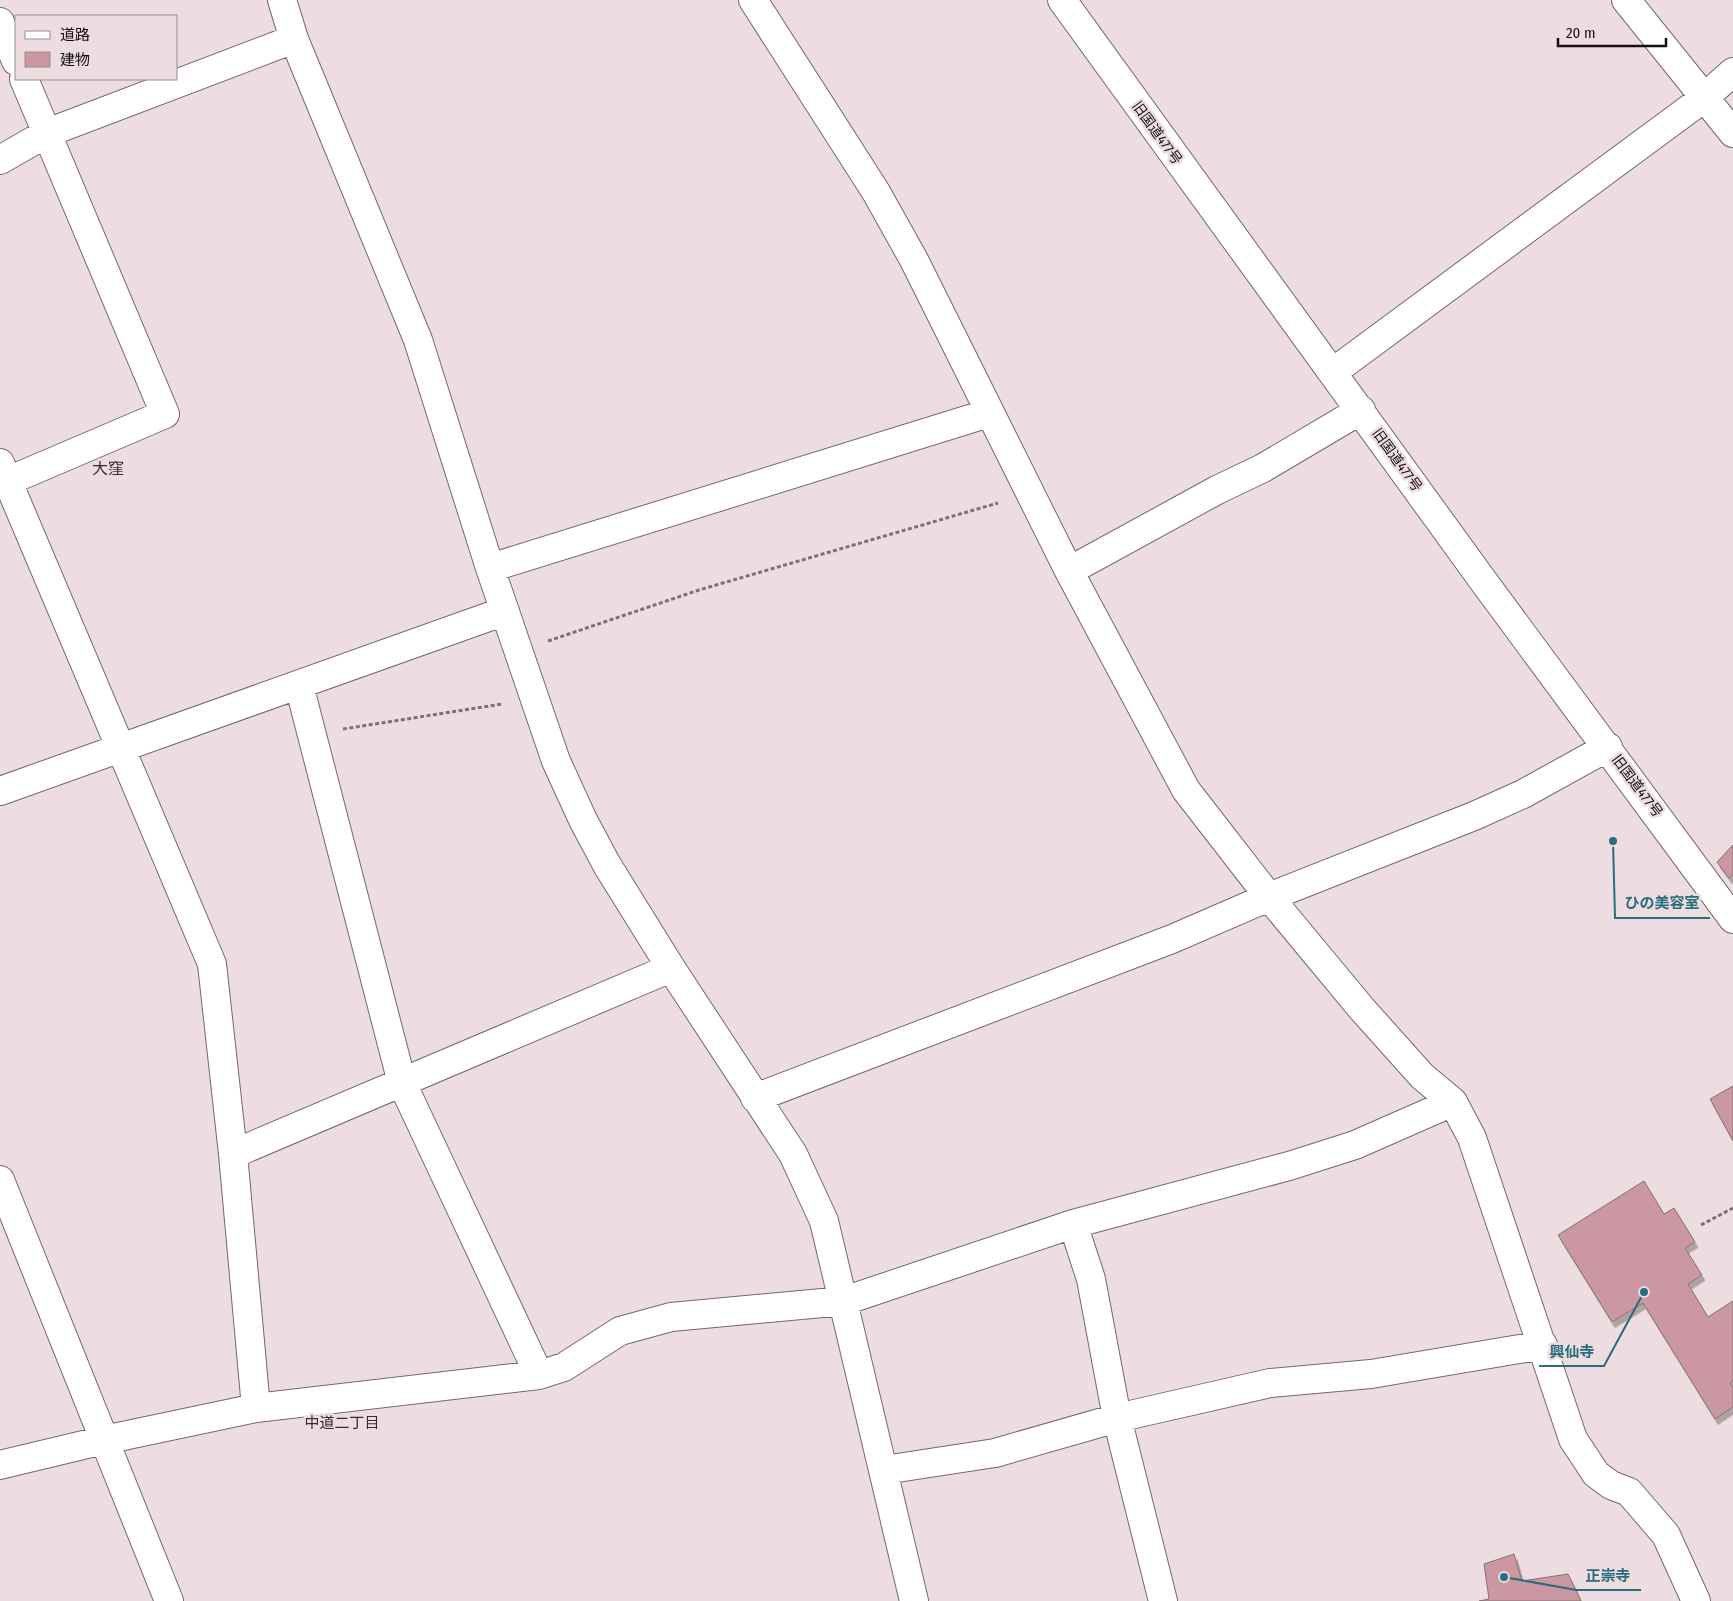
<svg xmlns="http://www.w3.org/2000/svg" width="1733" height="1601" font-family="'Fira Sans Condensed','Noto Sans JP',sans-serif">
	<defs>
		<filter id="shadow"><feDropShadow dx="3" dy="5.5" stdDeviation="0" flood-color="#0004"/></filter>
	</defs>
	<rect width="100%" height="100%" fill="#eedde0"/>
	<path fill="#cb97a2" stroke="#817275" filter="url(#shadow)" d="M1733,845v29l-4,4 -12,-16z
		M1733,1086v55l-23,-42z
		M1644,1181l20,33 10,-6 21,34 -10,6 17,27 -14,9 20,33 25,-16v80l-3,2 3,4v20l-18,12 -72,-116 -31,19 -54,-87z
		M1514,1554l8,27 46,-7 13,27h-102l10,-2 -5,-35z"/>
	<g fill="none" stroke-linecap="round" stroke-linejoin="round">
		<g stroke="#75676a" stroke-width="30">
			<path id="minor" d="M282,0l12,39 124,301 72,228 66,193 27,59 24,45 64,103 122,186 31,67 90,380
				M753,0l123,192 38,68 155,311 117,219 83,107 93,112 60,67 31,26 19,36 101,301 23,35 15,11 18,7 37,43 30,66
				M1062,0l422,582 249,337
				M1626,0l107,133
				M0,22l16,39
				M0,160l47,-27 247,-94
				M1333,372l371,-274 29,-26
				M0,463l212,501 21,190 23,254
				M8,481l157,-67 -141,-335
				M490,568l499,-155
				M1069,571l148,-81 46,-22 98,-58
				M299,685l103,398 137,292
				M0,791l505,-180
				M755,1098l417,-159 97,-42 205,-81 49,-22 85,-47
				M233,1154l438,-186
				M0,1180l169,421
				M1073,1224l18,55 26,139 46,183
				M0,1465l104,-25 152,-32 283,-33 25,-8 56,-36 51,-14 173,-16 229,-77 216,-58 66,-21 98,-43
				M884,1470l111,-17 122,-35 153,-35 101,-9 172,-29"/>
		</g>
		<path stroke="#7c7173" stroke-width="3" stroke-dasharray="4 2.5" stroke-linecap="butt" d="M548,641l151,-51 299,-87
			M343,729l159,-25
			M1701,1225l32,-17"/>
		<use href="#minor" stroke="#fff" stroke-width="28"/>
	</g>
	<g text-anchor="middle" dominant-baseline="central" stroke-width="5" stroke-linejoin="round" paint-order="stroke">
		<g font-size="14" fill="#150f10" stroke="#eedde0">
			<text transform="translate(1157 133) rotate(54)">旧国道477号</text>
			<text transform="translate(1397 460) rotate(54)">旧国道477号</text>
			<text transform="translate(1637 786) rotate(53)">旧国道477号</text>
		</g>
		<g font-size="15" fill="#392c2f" stroke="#eedde0">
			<text x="342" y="1423">中道二丁目</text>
		</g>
		<g font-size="16" fill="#392c2f" stroke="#eedde0">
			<text x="108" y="468">大窪</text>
		</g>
	</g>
	<path fill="none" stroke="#276d7c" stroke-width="2" d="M1613 841L1615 918H1710M1644 1292L1604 1366H1539M1504 1577L1576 1590H1641"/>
	<g fill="#276d7c" stroke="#eedde0" stroke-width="2">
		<circle cx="1613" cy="841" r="5"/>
		<circle cx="1644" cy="1292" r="5"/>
		<circle cx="1504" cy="1577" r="5"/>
	</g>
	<g font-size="15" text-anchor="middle" font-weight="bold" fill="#276d7c" stroke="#eedde0" stroke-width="5" stroke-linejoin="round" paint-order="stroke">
		<text x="1662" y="908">ひの美容室</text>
		<text x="1572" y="1357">興仙寺</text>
		<text x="1608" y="1581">正崇寺</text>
	</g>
	<rect x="15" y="15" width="162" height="65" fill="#eedde0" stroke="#978b8d"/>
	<rect x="25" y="31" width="25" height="8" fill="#ffffff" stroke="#978b8d"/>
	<text x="60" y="40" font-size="15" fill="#150f10">道路</text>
	<rect x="25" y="52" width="25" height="15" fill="#cb97a2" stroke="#978b8d"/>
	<text x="60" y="65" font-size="15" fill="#150f10">建物</text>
	<path d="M1558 38v8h108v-8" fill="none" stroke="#150f10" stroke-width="2.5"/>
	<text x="1566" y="38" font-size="15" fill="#150f10" stroke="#eedde0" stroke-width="4" paint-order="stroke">20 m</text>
</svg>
